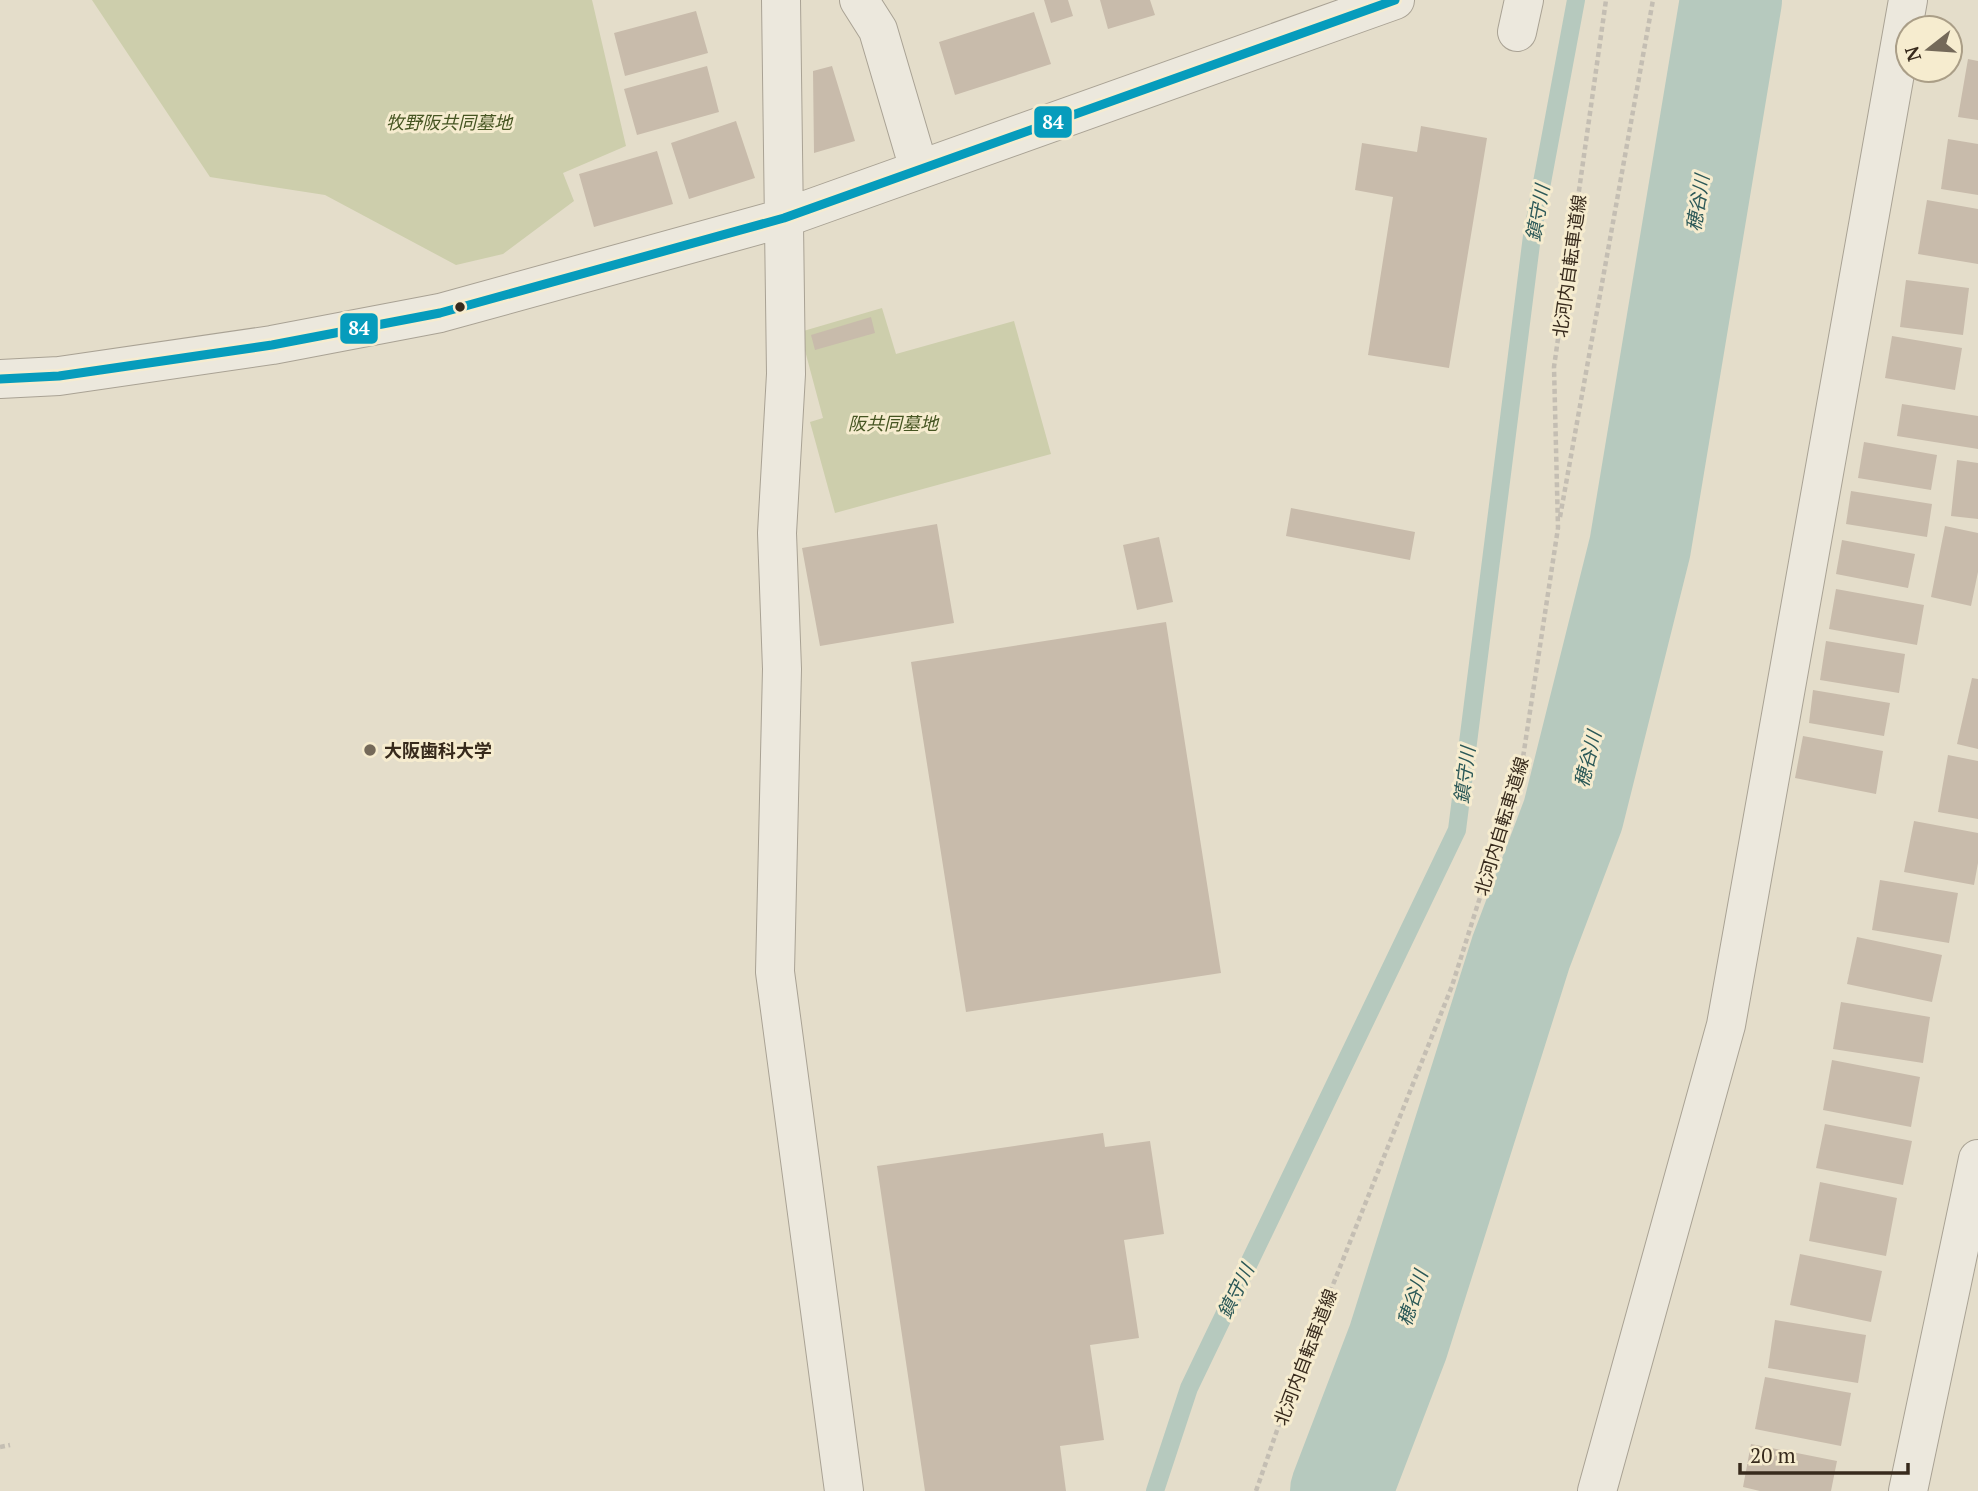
<svg xmlns="http://www.w3.org/2000/svg" width="1978" height="1491" font-family="'PT Serif','Noto Sans JP',serif">
	<rect width="100%" height="100%" fill="#e4ddca"/>
	<path fill="#cdceac" d="M92,0h500l34,146 -63,27 11,28 -71,53 -47,11 -131,-70 -115,-18z
		M882,308l14,46 118,-33 37,133 -216,59 -25,-91 13,-4 -23,-86z"/>
	<g fill="none" stroke-linecap="round" stroke-linejoin="round">
		<path stroke="#b6c9be" stroke-width="18" d="M1155,1491l34,-103 268,-558 75,-594 44,-236"/>
		<path stroke="#b6c9be" stroke-width="102" d="M1341,1491l57,-149 123,-390 52,-137 67,-268 91,-547"/>
	</g>
	<path fill="#c8bbab" d="M1044,0h24l5,16 -22,7z
		M1100,0h50l5,15 -47,14z
		M696,11l12,42 -83,23 -11,-43z
		M1034,12l17,52 -96,31 -16,-53z
		M1968,59l10,2v59l-20,-3z
		M707,66l12,46 -82,23 -13,-46z
		M832,66l23,75 -41,12 -1,-82z
		M736,121l19,57 -66,21 -18,-56z
		M1421,126l66,12 -38,230 -81,-13 25,-158 -38,-7 7,-47 55,9z
		M1948,139l30,5v51l-37,-6z
		M657,151l16,53 -79,23 -15,-53z
		M1927,200l51,9v55l-60,-10z
		M1906,280l63,8 -6,47 -63,-8z
		M871,317l4,16 -60,17 -4,-15z
		M1892,336l70,12 -7,42 -70,-12z
		M1902,404l76,12v33l-81,-13z
		M1864,442l73,13 -6,35 -73,-12z
		M1957,460l21,3v56l-27,-3z
		M1851,491l81,13 -5,33 -81,-13z
		M1291,508l124,24 -5,28 -124,-24z
		M937,524l17,99 -134,23 -18,-98z
		M1945,526l33,7v39l-7,34 -40,-9z
		M1159,537l14,65 -36,8 -14,-65z
		M1842,540l73,14 -7,34 -72,-14z
		M1836,589l88,16 -7,40 -88,-16z
		M1166,622l55,351 -255,39 -55,-350z
		M1826,641l79,13 -6,39 -79,-13z
		M1972,678l6,1v70l-21,-5z
		M1813,690l77,13 -6,33 -75,-13z
		M1803,736l80,15 -7,43 -81,-16z
		M1948,755l30,6v58l-40,-7z
		M1914,821l64,12v30l-4,22 -70,-13z
		M1880,880l78,13 -9,50 -77,-13z
		M1857,937l85,18 -10,47 -85,-18z
		M1841,1002l89,15 -7,46 -90,-14z
		M1832,1060l88,17 -9,50 -88,-17z
		M1825,1124l87,17 -9,44 -87,-17z
		M1103,1133l2,14 45,-6 14,93 -40,6 15,98 -49,7 14,95 -44,6 6,45h-141l-48,-325z
		M1820,1182l77,16 -11,58 -77,-15z
		M1800,1254l82,17 -11,51 -81,-17z
		M1775,1320l91,15 -8,48 -90,-15z
		M1765,1377l86,16 -10,53 -86,-17z
		M1751,1444l86,17 -6,30h-71l-17,-4z"/>
	<g fill="none" stroke-linecap="round" stroke-linejoin="round">
		<g stroke="#a9a294" stroke-width="40">
			<path id="minor" d="M781,0l5,374 -9,159 5,136 -7,303 69,519
				M859,0l19,30 41,139
				M1517,32l7,-32
				M0,379l59,-3 213,-31 168,-32 344,-95 611,-218
				M1597,1491l129,-466 182,-1025
				M1908,1491l70,-332"/>
		</g>
		<path stroke="#c4beb3" stroke-width="4.5" stroke-dasharray="5 3.5" stroke-linecap="butt" d="M1560,517l93,-517
			M0,1447l10,-2
			M1256,1491l35,-101 161,-404 70,-222 36,-236 -4,-161 52,-367"/>
		<use href="#minor" stroke="#ece8dd" stroke-width="38"/>
		<g stroke="#f6eccf" stroke-width="14">
			<path id="bus-1" d="M0,379l59,-3 213,-31 168,-32 344,-95 611,-218"/>
		</g>
		<use href="#bus-1" stroke="#069cbc" stroke-width="9"/>
	</g>
	<circle fill="#372a1c" stroke="#f6eccf" stroke-width="2.5" cx="460" cy="307" r="6"/>
	<circle fill="#746959" stroke="#f6eccf" stroke-width="2.5" cx="370" cy="750" r="7"/>
	<g text-anchor="middle" dominant-baseline="central" stroke-width="6" stroke-linejoin="round" paint-order="stroke">
		<g font-size="18" font-style="italic" fill="#465522" stroke="#f6eccf">
			<text x="449" y="122">牧野阪共同墓地</text>
			<text x="893" y="423">阪共同墓地</text>
		</g>
		<g font-size="18" fill="#372a1c" stroke="#f6eccf">
			<text transform="translate(1569 266) rotate(-82)">北河内自転車道線</text>
			<text transform="translate(1501 826) rotate(-73)">北河内自転車道線</text>
			<text transform="translate(1305 1357) rotate(-69)">北河内自転車道線</text>
		</g>
		<g font-size="18" font-weight="bold" fill="#372a1c" stroke="#f6eccf" text-anchor="start">
			<text x="384" y="750">大阪歯科大学</text>
		</g>
		<g font-size="19" font-style="italic" fill="#2b5857" stroke="#f6eccf">
			<text transform="translate(1697 203) rotate(-81)">穂谷川</text>
			<text transform="translate(1537 213) rotate(-80)">鎮守川</text>
			<text transform="translate(1587 759) rotate(-76)">穂谷川</text>
			<text transform="translate(1464 775) rotate(-83)">鎮守川</text>
			<text transform="translate(1235 1291) rotate(-64)">鎮守川</text>
			<text transform="translate(1412 1298) rotate(-72)">穂谷川</text>
		</g>
	</g>
	<g stroke="#f6eccf" stroke-width="2.5">
		<rect x="1033" y="105" width="40" height="34" rx="7" fill="#069cbc"/>
		<rect x="339" y="312" width="40" height="33" rx="7" fill="#069cbc"/>
	</g>
	<g font-size="19" text-anchor="middle" font-weight="bold" fill="#fff">
		<text x="1053" y="129">84</text>
		<text x="359" y="335">84</text>
	</g>
	<g transform="translate(1929 49) rotate(253)"><circle r="33" fill="#f6eccf" stroke="#aa9e87" stroke-width="2"/>
	<path d="M0-5L12 26L0 18L-12 26Z" fill="#746959"/>
	<text y="-10" font-size="19" font-weight="bold" text-anchor="middle" fill="#372a1c">N</text>
	</g>
	<path d="M1740 1463v10h168v-10" fill="none" stroke="#372a1c" stroke-width="3.5"/>
	<text x="1750" y="1463" font-size="21" fill="#372a1c" stroke="#f6eccf" stroke-width="5" paint-order="stroke">20 m</text>
</svg>
